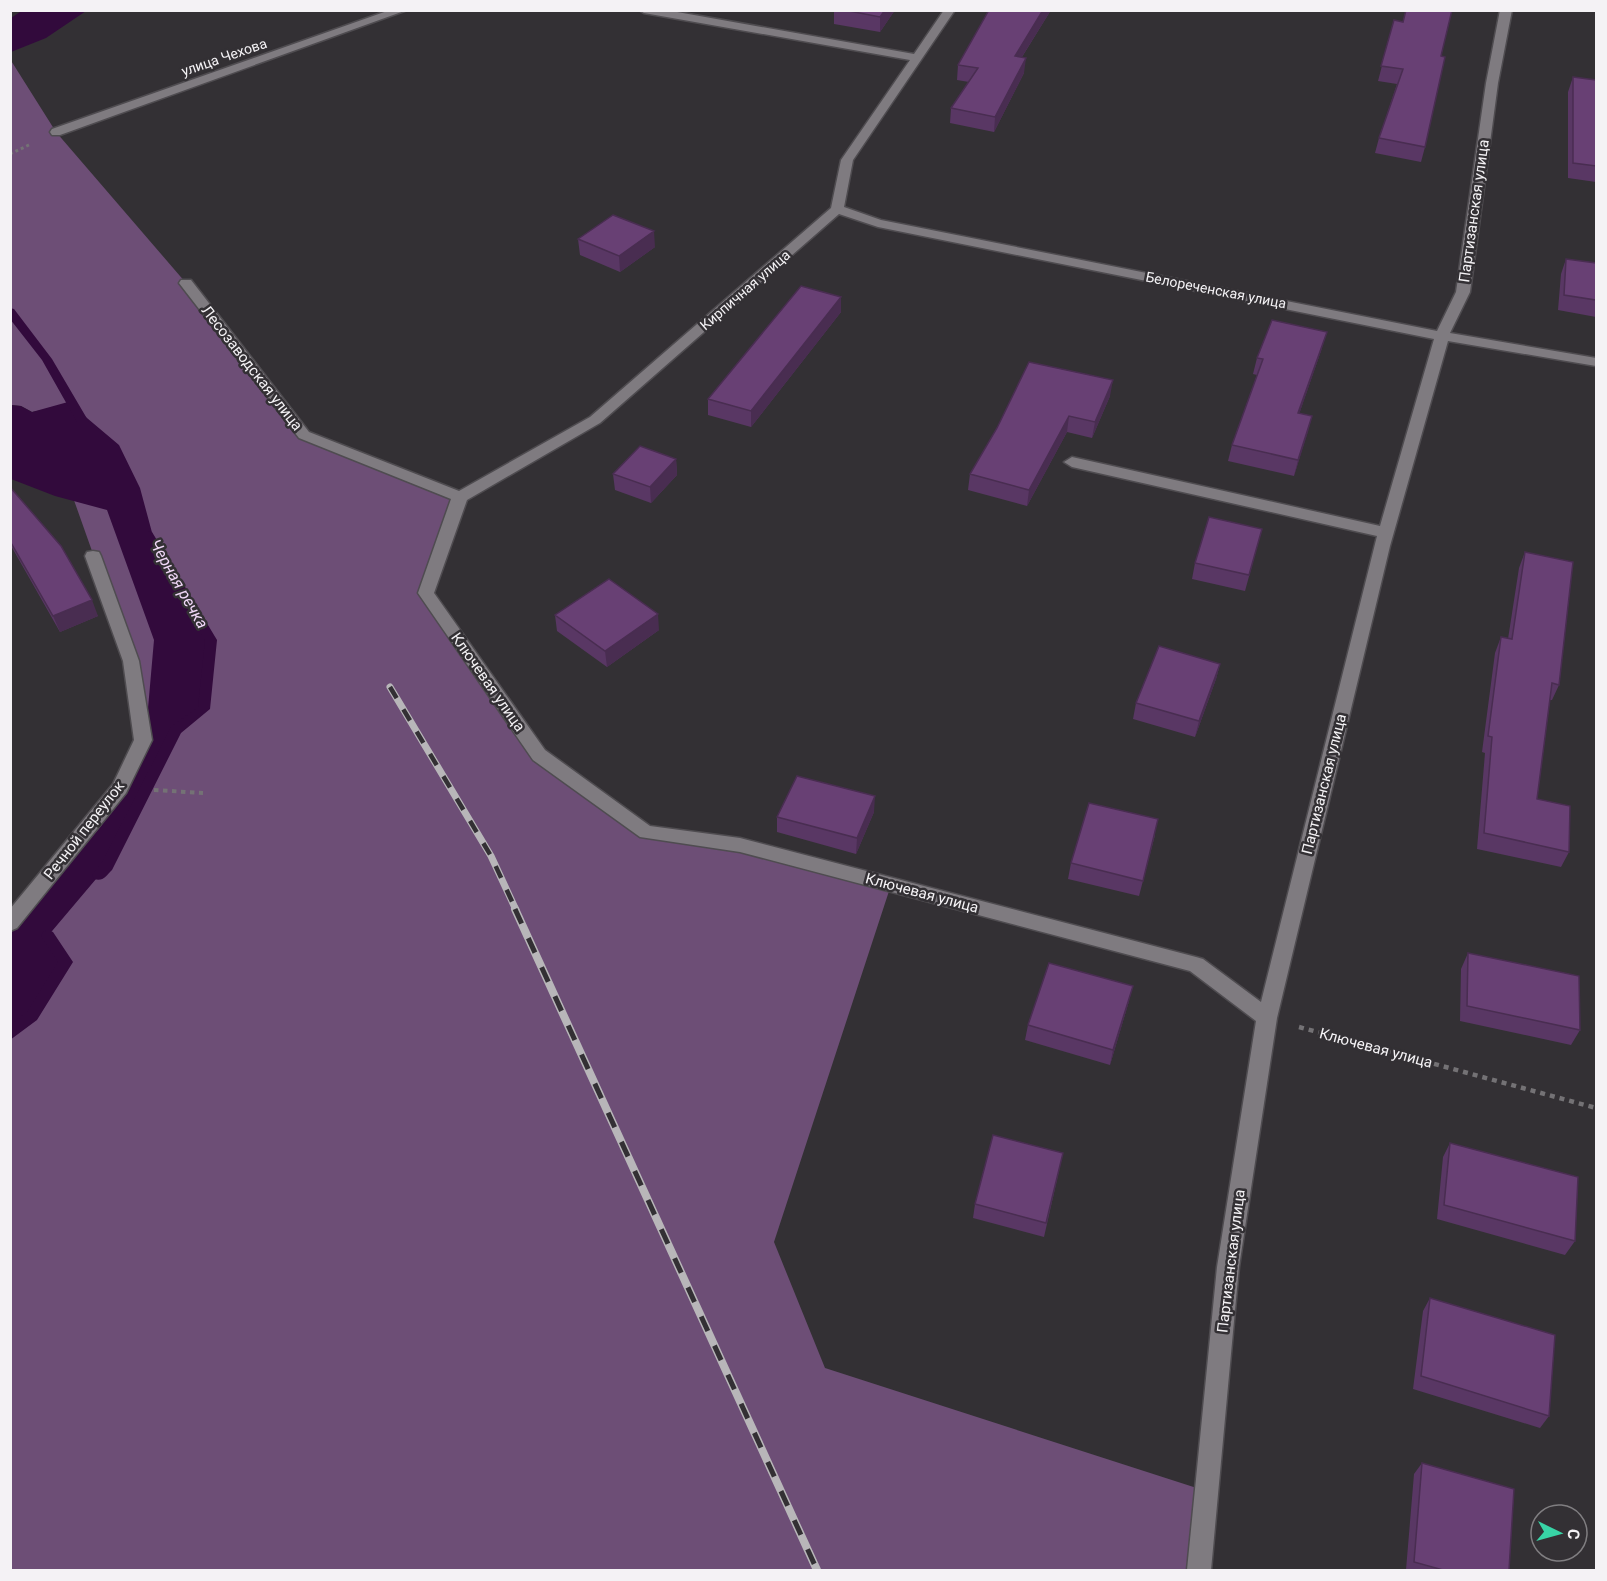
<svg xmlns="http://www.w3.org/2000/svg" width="1607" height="1581" font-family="Roboto,sans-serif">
	<rect width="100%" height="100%" fill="#333034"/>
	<path fill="#6d4e76" d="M10,59l46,73 130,151 118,152 156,62 -34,96 113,162 107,77 94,13 151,40 -117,357 51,126 381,123 -7,79h-1188v-647l109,-135 23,-49 -12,-78 -89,-251 -10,2 -11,-6 -10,-1z"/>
	<path fill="#320a3c" d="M23,10h63v1l-40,27 -35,14v-34z
		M68,402l51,43 21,43 17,63 54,89 -7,69 -28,21 -69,136 -60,71 19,25 -34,54 -21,18v-103l90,-105 43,-72 10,-114 -47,-130 -52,-14 -44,-17v-74l10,1 11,6z"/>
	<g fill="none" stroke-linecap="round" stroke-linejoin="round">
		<path fill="#320a3c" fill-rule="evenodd" d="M10,308l4,1 38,50 37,63 -2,2h-8l-2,-2 -35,-62 -32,-41z
			M148,531l4,1 65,108 -7,69 -29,24 -69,137c-6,6 -9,12 -18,9l-2,-4 10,-13 69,-135 27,-20 7,-67 -63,-105z
			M48,930l5,2 20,30 -36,58 -27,20v-15l17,-13 31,-50 -17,-26 2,-4z"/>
		<g stroke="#4f4c50" stroke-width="3">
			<path id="minor" d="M390,10h17l-347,125h-8l-2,-3 2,-3z
				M639,10h27l248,44 30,-44h11l-102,150 -9,47 37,13 556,111 19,-39 30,-209 14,-73h12l-14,73 -28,209 -20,41 146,25v8l-148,-25 -58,205 -113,472 -38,249 -28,303h-24l30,-303 39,-246 -66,-50 -450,-119 -100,-15 -107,-77 -115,-167 33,-94 -152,-61 -120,-155 2,-3h10l118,152 150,59 131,-74 241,-209 10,-48 69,-100 -266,-47zM839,214l39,13 556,112 -54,187 -308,-69 -8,5 8,5 305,69 -116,466 -58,-43 -7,-2 -456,-119 -90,-12 -105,-76 -111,-157 33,-93 133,-77z
				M93,551l6,1 2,4 38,105 13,79 -26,53 -109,135 -7,3v-22l103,-125 21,-44 -11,-79 -38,-105 2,-4z"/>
		</g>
		<path stroke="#747275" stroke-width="3" stroke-dasharray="3 3" stroke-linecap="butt" d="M10,154l21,-10"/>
		<path stroke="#747275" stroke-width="4" stroke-dasharray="4.5 4.5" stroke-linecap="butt" d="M154,790l49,3"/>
		<path stroke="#747275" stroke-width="4.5" stroke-dasharray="5 5" stroke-linecap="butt" d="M1299,1027l297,81"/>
		<use href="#minor" fill="#7f7b80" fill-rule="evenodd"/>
		<g stroke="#b8b6b9" stroke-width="7">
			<path id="rail-far1" d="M390,687l101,169 25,54"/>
		</g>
		<g stroke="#b8b6b9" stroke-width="8">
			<path id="rail" d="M515,909l302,661"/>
		</g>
		<use href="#rail-far1" stroke="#333034" stroke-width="4.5" stroke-dasharray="13" stroke-linecap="butt"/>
		<use href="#rail" stroke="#333034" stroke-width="5" stroke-dasharray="16" stroke-linecap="butt"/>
	</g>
	<path fill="#593764" d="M834,10h61l-15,22 -46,-8z
		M989,10h62l-29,47 2,16 -30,59 -44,-9 1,-15 18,-26 -12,-2 1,-15z
		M1394,20l47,36 -16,91 -4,15 -46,-9 4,-15 18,-54 -19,-3z
		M1573,77l23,3v102l-28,-4v-86z
		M578,239l77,8 -35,25 -40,-17z
		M1566,259l30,4v54l-38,-7 3,-36z
		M841,297v15l-90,115 -43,-12v-16z
		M1322,348l-23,66 13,2 -18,60 -66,-15 4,-16 25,-70 -4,-1 4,-16z
		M1110,396l-18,42 -25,-6 -40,74 -59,-16 2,-16 27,-46z
		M676,459l1,16 -26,28 -36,-13 -2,-16z
		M10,487l88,129 -38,16 -50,-88z
		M1262,529l-17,62 -53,-12 3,-16z
		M1525,552l34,133 -7,15h-2l-13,99 32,53 -8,15 -84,-18 8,-96 -3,-1 13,-99 6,-16 7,2 11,-71z
		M555,615l104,15 -52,37 -50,-36z
		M1220,664l-4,15 -21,58 -62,-18 3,-16z
		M874,812l-18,42 -79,-22v-15z
		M1155,835l-16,61 -71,-17 3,-16z
		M1468,953l112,77 -9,15 -111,-24 1,-52z
		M1129,1001l-19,64 -85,-25 3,-15z
		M1450,1143l125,98 -10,14 -128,-36 6,-62z
		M1063,1153l-19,84 -71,-19 2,-14z
		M1430,1298l119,118 -9,12 -127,-39 10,-78z
		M1422,1463l87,107h-103l8,-96z"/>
	<path fill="#492d51" d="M885,10h10l-15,22v-15z
		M1043,10h8l-38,61 2,-15z
		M1026,58l-2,15 -30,59 1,-15z
		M654,231l1,16 -35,25 -1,-16z
		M841,297v15l-90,115v-16z
		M1327,332l-5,16 -28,81 4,-16z
		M1113,380l-3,16 -18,42 3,-16z
		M1069,416l-2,16 -40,74 2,-16z
		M1312,416l-4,16 -14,44 4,-16z
		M676,459l1,16 -26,28 -1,-16z
		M92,600l6,16 -38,16 -7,-16z
		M658,614l1,16 -52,37 -2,-16z
		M1220,664l-4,15 -21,58 4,-16z
		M875,796l-1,16 -18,42 1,-16z
		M1133,986l-4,15 -19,64 3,-15z"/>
	<path fill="#684074" stroke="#492d51" stroke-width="1.5" d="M844,10h41l-5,7z
		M989,10h54l-28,46 11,2 -31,59 -44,-9 27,-40 -20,-3z
		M1406,10h46l-11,46 4,1 -20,90 -46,-9 24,-69 -22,-3 13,-46 9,2z
		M1573,77l23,3v86l-23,-3z
		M613,215l41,16 -35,25 -41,-17z
		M1566,259l30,4v37l-32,-5z
		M801,286l40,11 -90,114 -43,-12z
		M1272,320l55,12 -29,81 14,3 -14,44 -66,-15 31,-86 -6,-1z
		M1029,362l84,18 -18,42 -26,-6 -40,74 -59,-16 27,-46z
		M640,446l36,13 -26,28 -37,-13z
		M10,487l51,59 31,54 -39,16 -43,-75z
		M1209,517l53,12 -13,46 -54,-12z
		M1525,552l48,10 -14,123 -7,-2 -15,116 33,7 -1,46 -85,-19 8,-96 -4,-1 13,-99 11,2z
		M609,579l49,35 -53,37 -50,-36z
		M1159,646l61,18 -21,57 -63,-18z
		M797,776l78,20 -18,42 -80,-21z
		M1089,803l69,16 -15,62 -72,-18z
		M1468,953l111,23 1,54 -113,-24z
		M1049,963l84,23 -20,64 -85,-25z
		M993,1135l70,18 -17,70 -71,-19z
		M1450,1143l128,34 -3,64 -131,-36z
		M1430,1298l125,37 -6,81 -128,-40z
		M1422,1463l92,26 -5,81h-66l-29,-8z"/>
	<g text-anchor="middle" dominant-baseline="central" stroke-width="5" stroke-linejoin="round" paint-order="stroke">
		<g font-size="14" fill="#f4f2f5" stroke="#333034">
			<text transform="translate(224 57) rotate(-19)">улица Чехова</text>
			<text transform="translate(745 290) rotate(-41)">Кирпичная улица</text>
			<text transform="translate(1216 290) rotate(11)">Белореченская улица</text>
		</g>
		<g font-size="15" fill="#f4f2f5" stroke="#333034">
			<text transform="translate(1474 211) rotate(-82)">Партизанская улица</text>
			<text transform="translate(252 368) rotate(52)">Лесозаводская улица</text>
			<text transform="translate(488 682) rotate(55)">Ключевая улица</text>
			<text transform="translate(1324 784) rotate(-76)">Партизанская улица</text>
			<text transform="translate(84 830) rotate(-52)">Речной переулок</text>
			<text transform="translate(922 893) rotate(15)">Ключевая улица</text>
			<text transform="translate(1376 1048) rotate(15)">Ключевая улица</text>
			<text transform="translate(1231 1261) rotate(-83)">Партизанская улица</text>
		</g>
		<g font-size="16" font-style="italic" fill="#f1d8f8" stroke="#333034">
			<text transform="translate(179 584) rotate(60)">Черная речка</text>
		</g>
	</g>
	<rect width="1607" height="1581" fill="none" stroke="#f4f2f5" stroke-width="24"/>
	<g transform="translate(1559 1533) rotate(95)"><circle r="28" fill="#333034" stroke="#807e81" stroke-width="1.5"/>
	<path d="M0-4.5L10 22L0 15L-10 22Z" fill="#38d4a6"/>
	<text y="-9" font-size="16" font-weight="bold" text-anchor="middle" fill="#f4f2f5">С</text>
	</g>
</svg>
